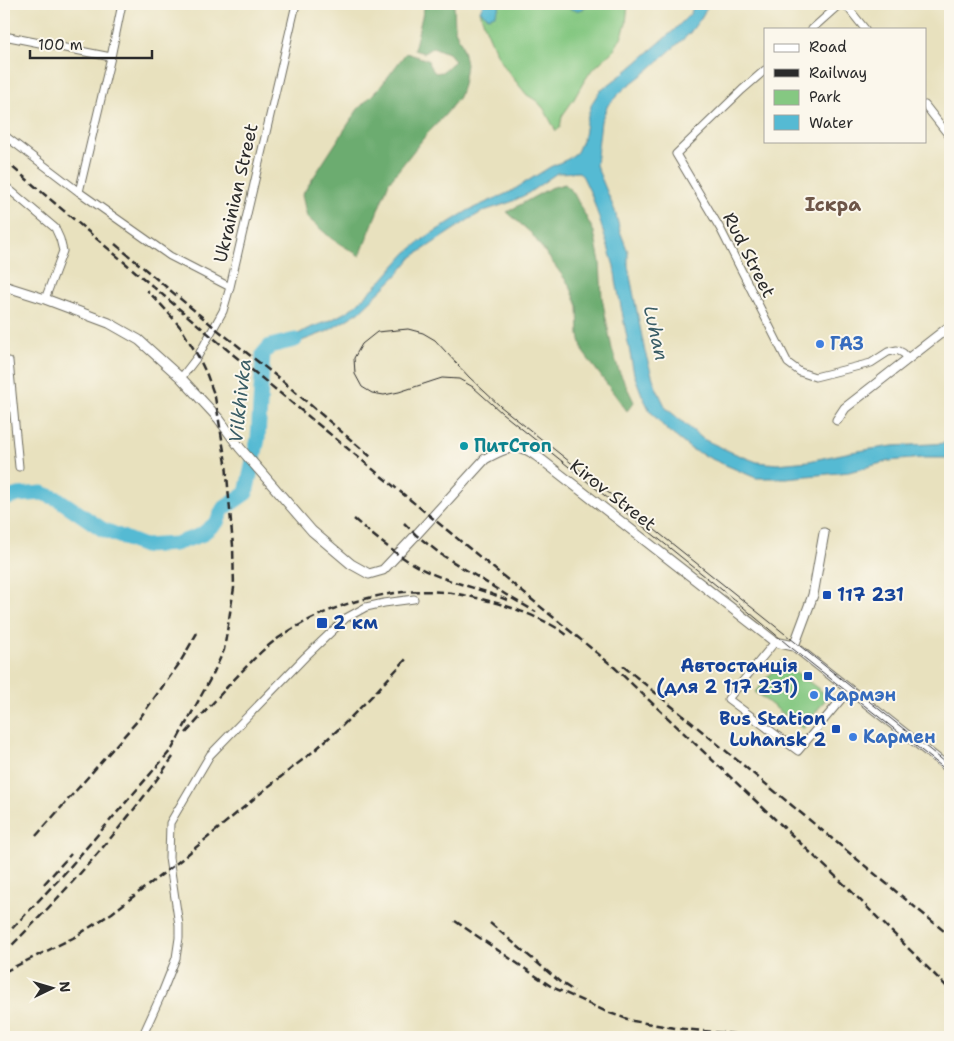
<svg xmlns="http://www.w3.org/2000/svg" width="954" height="1041" font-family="'Shantell Sans',sans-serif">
	<rect width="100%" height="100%" fill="#fbf7ec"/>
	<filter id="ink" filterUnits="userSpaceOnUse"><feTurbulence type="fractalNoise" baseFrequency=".02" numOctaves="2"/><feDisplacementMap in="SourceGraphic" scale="10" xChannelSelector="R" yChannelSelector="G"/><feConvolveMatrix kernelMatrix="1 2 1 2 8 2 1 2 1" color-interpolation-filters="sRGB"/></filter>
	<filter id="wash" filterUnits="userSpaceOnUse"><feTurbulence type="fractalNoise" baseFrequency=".0096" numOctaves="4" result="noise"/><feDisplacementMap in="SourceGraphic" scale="20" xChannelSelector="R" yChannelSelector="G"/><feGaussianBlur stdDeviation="1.12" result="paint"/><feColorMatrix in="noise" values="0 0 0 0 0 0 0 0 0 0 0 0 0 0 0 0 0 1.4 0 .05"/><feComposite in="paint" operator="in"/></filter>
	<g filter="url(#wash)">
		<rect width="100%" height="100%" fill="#e8e1be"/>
		<path fill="#85c882" stroke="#587a56" d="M500,4h61l10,5h13l3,-5h41l-2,20 -4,12 -8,14 -23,21 -8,12 -9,16 -12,17 -2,12 -4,3 -12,-22 -7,-8 -10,-6 -14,-17 -9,-12 -8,-14 -12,-28 -4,-13 8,5 11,-9z
			M781,661l47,35 -25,33 -48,-37z"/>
		<path fill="#6cac70" stroke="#4c6c4e" d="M425,4h29l1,26 7,15 4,19 -3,21 -4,12 -14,18 -19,20 -37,47 -29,74 -28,-17 -25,-22 -5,-22 56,-86 23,-23 25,-33 22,7 1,5 6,8 7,-1 13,-11 -5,-7 -17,-7 -9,6 -10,-3z
			M565,184l8,8 21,40 6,30 2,36 10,51 7,22 15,31 -7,9 -44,-59 -4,-17 -1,-29 -8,-20 -39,-53 -24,-21 43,-24z"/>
		<path fill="#55bad3" stroke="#40727f" d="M483,4h17l-1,3 -4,8 -7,2 -8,-6z
			M561,4h26c-7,11 -16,5 -26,0z
			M695,4h14l-8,14 -12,16 -43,38 -21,16 -17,17 -7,16 -5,44 19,46 5,20 8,21v14l17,86 10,33 11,23 37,31 28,13 26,10 20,2 32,-3 42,-9 42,-6 57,-3v15h-28l-33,3 -40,11 -63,6h-30l-42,-18 -23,-11 -25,-20 -16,-18 -8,-16 -8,-21 -17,-88 -3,-20 -22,-70 -9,-19 -4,-5 -22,1 -30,21 -16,8 -27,9 -16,9 -56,37 -15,18 -38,37 -31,19 -45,17 -8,2v-8l13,-2 19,-11 24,-9 15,-8 10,-7 27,-26 23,-26 20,-16 43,-27 41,-18 40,-25 18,-8 9,-7 7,-16 2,-14 6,-19 7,-11 30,-23 44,-38 17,-17z"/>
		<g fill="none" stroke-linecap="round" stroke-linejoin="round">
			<path stroke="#55bad3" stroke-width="15" d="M4,499l14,-4 24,-2 16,6 44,30 42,17 31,-2 26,-9 16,-13 6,-13 23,-16 12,-54 5,-85 7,-8 25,-6"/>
		</g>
	</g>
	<g filter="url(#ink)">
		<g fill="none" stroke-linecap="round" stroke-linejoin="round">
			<g stroke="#6d6b5e" stroke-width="9">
				<path id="minor" d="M845,4l20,25
					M812,29l28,-25
					M4,36l107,21
					M765,70l-23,20 -66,64 45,76 67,133 12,9 15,5 56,-14 17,-11 9,-2 6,3 5,5
					M925,105l25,32
					M4,135l75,57 91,64 60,31
					M4,185l51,43 5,11 3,12 -18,48
					M79,192l32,-135 11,-53
					M9,361l10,106
					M181,378l17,-22 25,-45 7,-24 66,-283
					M775,642l-47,57 70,52 51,-61
					M142,1037l20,-44 14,-35 3,-20v-13l-10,-67 1,-35 40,-68 95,-98 41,-39 20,-11 18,-4 30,-4"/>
			</g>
			<g stroke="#6d6b5e" stroke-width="11">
				<path id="tertiary" d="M4,286l41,13 64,24 30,17 42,38 38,41 21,29 72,83 39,33 18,10 14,-4 33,-35 69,-76c11,-6 26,-15 39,-10 6,1 13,8 18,11l233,182 19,4 156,123
					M837,420l8,-12 105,-82
					M794,646l19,-51 11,-62"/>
			</g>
			<use href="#minor" stroke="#fff" stroke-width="7"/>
			<use href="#tertiary" stroke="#fff" stroke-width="9"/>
			<path stroke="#2b2b2b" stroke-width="1" d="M950,766l-450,-360 -31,-29 -34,-37 -12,-7 -15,-4 -31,3 -15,12 -8,14 1,16 7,13 10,6 12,2 15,-3 43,-14 17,1 14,8 29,26 235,189 51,43 162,128"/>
			<path stroke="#2b2b2b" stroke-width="2.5" stroke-dasharray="8 4" stroke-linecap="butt" d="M4,160l226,192 384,315 236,223 100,100
				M115,244l99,83 66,52 91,78
				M354,519c21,18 43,37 68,50 27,14 59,19 87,32
				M404,523l12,12 26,20 66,41 28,16
				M623,666l327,270
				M225,689c17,-17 34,-38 55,-52 49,-33 112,-52 172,-44 13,2 25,5 37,8 23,6 62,20 79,35
				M186,733l43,-48
				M36,836l103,-117 40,-55 18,-31
				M44,884l27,-30
				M455,921l97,66 55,25 26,9 42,7 87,9
				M490,923l70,59 14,9
				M4,937l58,-61 110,-127 41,-75 11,-24 10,-62 -1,-42 -7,-83 -11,-66 -8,-22 -9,-19 -17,-28 -15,-18 -19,-20
				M4,953c61,-60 119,-125 169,-196
				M4,972l69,-34 39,-25 70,-54 86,-72 47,-37 26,-23 33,-33 34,-37"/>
		</g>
	</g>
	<g fill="#3f7fe0" stroke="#fbf7ec" stroke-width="2">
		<circle cx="820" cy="344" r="5"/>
		<circle cx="814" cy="695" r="5"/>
		<circle cx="853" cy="737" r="5"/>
	</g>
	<circle fill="#0f9aa8" stroke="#fbf7ec" stroke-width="2" cx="464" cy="446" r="5"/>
	<g fill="#1a4fb4" stroke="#fbf7ec" stroke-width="2">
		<rect x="822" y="590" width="10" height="10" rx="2.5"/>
		<rect x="316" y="617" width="12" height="12" rx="2.5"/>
		<rect x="803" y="671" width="10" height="10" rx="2.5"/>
		<rect x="831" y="724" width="10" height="10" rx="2.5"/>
	</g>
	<g text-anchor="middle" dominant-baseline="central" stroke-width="4" stroke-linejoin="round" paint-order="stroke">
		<g font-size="18" fill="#2b2b2b" stroke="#fbf7ec">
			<text transform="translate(236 193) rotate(-77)">Ukrainian Street</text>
			<text transform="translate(749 255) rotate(63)">Rud Street</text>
			<text transform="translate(613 495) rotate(38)">Kirov Street</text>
		</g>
		<g font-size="18" font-weight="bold" fill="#366cbe" stroke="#fbf7ec" text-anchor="start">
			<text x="830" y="344">ГАЗ</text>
			<text x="824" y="695">Кармэн</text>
			<text x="863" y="737">Кармен</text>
		</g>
		<g font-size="18" font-weight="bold" fill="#0d838f" stroke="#fbf7ec" text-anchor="start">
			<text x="474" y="446">ПитСтоп</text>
		</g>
		<g font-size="18" font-weight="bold" fill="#164399" stroke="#fbf7ec" text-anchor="start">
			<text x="837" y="595">117 231</text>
			<text x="333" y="623">2 км</text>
			<text x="798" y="666" text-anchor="end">Автостанція<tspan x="798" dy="21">(для 2 117 231)</tspan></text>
			<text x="826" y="719" text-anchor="end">Bus Station<tspan x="826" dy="21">Luhansk 2</tspan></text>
		</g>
		<g font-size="19" font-weight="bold" fill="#6e5648" stroke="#fbf7ec">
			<text x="833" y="204">Іскра</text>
		</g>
		<g font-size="19" font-style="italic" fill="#3a5d66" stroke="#fbf7ec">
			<text transform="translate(656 333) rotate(77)">Luhan</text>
			<text transform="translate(240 401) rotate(-84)">Vilkhivka</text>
		</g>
	</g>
	<rect width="954" height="1041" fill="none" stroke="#fbf7ec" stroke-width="20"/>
	<rect x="764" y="28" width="162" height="115" fill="#fbf7ec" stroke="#a8a59f"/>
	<rect x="774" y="44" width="25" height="8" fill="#ffffff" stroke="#a8a59f"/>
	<text x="809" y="52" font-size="15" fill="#2b2b2b">Road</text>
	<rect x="774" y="69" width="25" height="8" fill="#2b2b2b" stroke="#a8a59f"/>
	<text x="809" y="78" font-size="15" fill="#2b2b2b">Railway</text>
	<rect x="774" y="90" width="25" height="15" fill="#85c882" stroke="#a8a59f"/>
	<text x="809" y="102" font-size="15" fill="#2b2b2b">Park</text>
	<rect x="774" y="115" width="25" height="15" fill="#55bad3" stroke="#a8a59f"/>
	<text x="809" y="128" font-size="15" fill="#2b2b2b">Water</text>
	<g transform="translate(52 988) rotate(85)" stroke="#fbf7ec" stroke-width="4" paint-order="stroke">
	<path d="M0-4L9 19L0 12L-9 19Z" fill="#2b2b2b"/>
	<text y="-8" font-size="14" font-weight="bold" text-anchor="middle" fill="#2b2b2b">N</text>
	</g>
	<path d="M30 50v8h122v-8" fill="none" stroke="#2b2b2b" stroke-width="2.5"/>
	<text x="38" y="50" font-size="15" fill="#2b2b2b" stroke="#fbf7ec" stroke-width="4" paint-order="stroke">100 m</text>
</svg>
